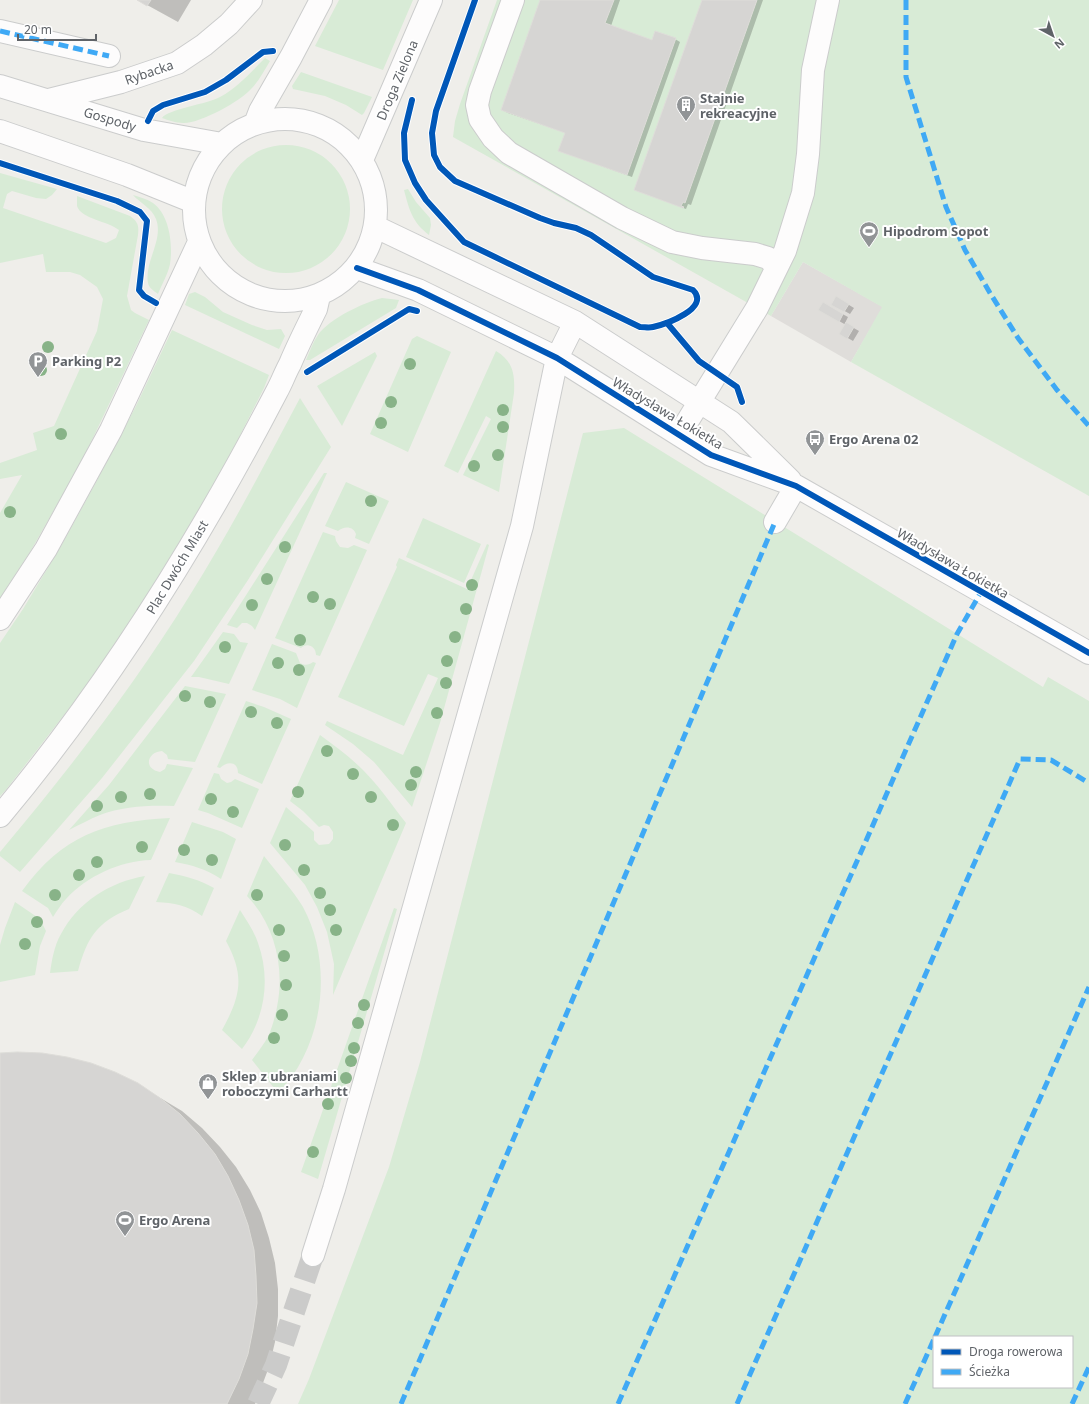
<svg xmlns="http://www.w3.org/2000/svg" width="1089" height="1404" font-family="'Noto Sans',sans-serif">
	<rect width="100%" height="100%" fill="#efeeea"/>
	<path fill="#dfddda" d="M803,262l80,45 -32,55 -80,-46z"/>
	<path fill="#d8ebd6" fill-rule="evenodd" d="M339,0h74l-30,70 -68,-24z
		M497,0h592v496l-238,-134 31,-55 -79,-45 -32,54 -318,-179 2,-16 5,-17z
		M265,58l5,3c-6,10 -11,20 -19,28 -10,12 -52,35 -68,34 -7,0 -15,-3 -21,-5 6,-9 46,-14 58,-21 17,-9 31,-25 45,-39z
		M301,72l71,25 -8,16 -2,2 -16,-10 -21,-9 -32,-7 -1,-3z
		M222 209a64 64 0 1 1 128 0a64 64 0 1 1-128 0Z
		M0,173l57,16 -5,6 -6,4 -10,-1 -24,-7 -5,3 -4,14 103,35 10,-5 3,-8c-11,-9 -38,-11 -42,-24 0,-3 0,-7 0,-10l53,20c8,6 9,9 8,19l-11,61 4,14 4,3 14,7 -67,141 -52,91 -30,46v-85l22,-38 -22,4v-16l37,-13 -4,-17 21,-7 43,-95 6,-32 -6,-12 -17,-12 -10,-3h-24l-3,-18 -43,9z
		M408,189l8,13 14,16 1,7 -2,10c-17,-13 -20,-26 -25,-45z
		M133,195c6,2 14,4 20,8 17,12 20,43 17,61 -2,10 -8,20 -12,30 -4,-3 -9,-6 -10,-11 -4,-21 16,-43 8,-64 -4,-11 -16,-16 -23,-24z
		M195,292l10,5 18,15 29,13 15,5 14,-1 4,7 -6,13 -94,-44 4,-11z
		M382,298l17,2 -3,8 -86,52h-4c4,-9 7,-18 12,-25 12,-17 45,-32 64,-37z
		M172,330l97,45 -5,13 -36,71 -35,61 -56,91 -52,77 -80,103 -5,5v-153l23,-34 38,-63 34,-62 41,-78z
		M417,336l34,16 -43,100 -38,-18 42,-95z
		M496,351c17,10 19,23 18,42l-15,99 -36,-17 28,-56 -5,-3 -28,57 -14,-7z
		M375,352l2,4 -35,70 -25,-40z
		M300,398l31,49 -83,133 -54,81 -92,117 -82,94 -20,-16v-4c68,-81 134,-166 190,-257 40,-64 75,-131 110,-197z
		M624,428l419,259 5,-10 41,24v703h-791l11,-25 80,-212 31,-105 163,-629zM934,1337h138v50h-138z
		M324,473h3l-72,157 -3,-4 -5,-3h-5l-5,5 -10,-3z
		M346,482l43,19 -20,43 -14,-6 1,-4c-3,-8 -12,-8 -18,-3l-13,-5z
		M423,518l58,26 -17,39 -58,-26z
		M323,532l12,4 1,5 4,6 8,1 6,-3 13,5 -47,106 -4,-1c0,-9 -9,-13 -15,-7l-26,-10z
		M487,544l2,1 -49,178 -28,84 -38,-45 -21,-18 -28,-19 2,-4 76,34 35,-77 -10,-4 -24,52 -66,-29 59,-130 -1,-2 3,-7 68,31z
		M223,632l11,2 6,8 8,1 -19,41 -30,-7h-8z
		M272,644l24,9 4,10c5,3 9,2 13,-1l3,1 -19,45 -17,-9 -28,-9z
		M185,686l41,8 -31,68 -27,-3 -1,-4 -5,-4c-15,1 -19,18 -2,21l5,-3 2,-5 26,4 -19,38c-24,-1 -51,0 -74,9 -10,4 -21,10 -31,15l40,-45z
		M246,701l18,6 27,12 -29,65 -24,-11c0,-12 -11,-12 -18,-5l-3,-1z
		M320,735c15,11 30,22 43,35 16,16 29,35 43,53l-73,172 1,-31 -7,-32 -10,-25 -12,-22 -35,-42 16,-36 28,25v8l5,5 10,-1 4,-5v-7l-4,-6 -5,-1 -5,2 -16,-16 -13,-10z
		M214,773l5,1 2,5 6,4 4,-1 4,-3 24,10 -17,39 -34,-15 -10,-3z
		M170,818l-19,42c-31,1 -64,16 -85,39 -5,5 -9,12 -13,18l-5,-9 -26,-17c40,-55 82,-70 148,-73z
		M192,822l31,10 13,7 -15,40c-15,-10 -29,-14 -46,-17z
		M264,856c13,17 28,33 39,51 31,57 21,140 -25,186l-26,-33c6,-8 11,-15 16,-23 4,-9 7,-20 9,-30 8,-39 -2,-82 -30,-111z
		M169,873c17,3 31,7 45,15l-12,28c-16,-11 -27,-13 -46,-14z
		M145,876l-16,33c-32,13 -42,29 -51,62l-28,2c2,-13 4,-27 11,-39 17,-32 49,-52 84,-58z
		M15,902l25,17 6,12 -6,15 -5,29 -35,7v-37l5,-17z
		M394,908l3,1 -79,270 -17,-7z
		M240,910c7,11 14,21 18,33 13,36 7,76 -16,106l-20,-19c19,-34 23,-54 4,-89z"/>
	<path fill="#0003" d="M138,0h53l-13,22z
		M541,0h79l-9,26 41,15 23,-2 5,3 -48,135 -67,-24 1,-20 -58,-20 -6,-3z
		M703,0h60l-72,205 -3,-1 -2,5 -50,-19z
		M836,297l18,11 -4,6 -18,-10z
		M824,304l24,13 -3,6 14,8 -6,10 -12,-7 5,-9 -26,-15z
		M0,1054l137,30 45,27 20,17 18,19 16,20 14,23 11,23 8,25 6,25 3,26v27l-3,26 -6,25 -14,37h-255z"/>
	<path fill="#d6d5d3" stroke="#deddd9" d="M137,0h14l-4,6z
		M540,0h74l-9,23 47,17 3,-9 21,7 -49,137 -69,-24 7,-18 -64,-23z
		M702,0h55l-72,203 -2,-1 -2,4 3,1 -1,1 -49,-18z
		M836,296l13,8 -5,8 -13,-7z
		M823,302l20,12 -4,8 -21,-12z
		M846,322l8,5 -7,12 -8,-5z
		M17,1052l25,1 25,4 24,6 24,9 23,11 22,15 20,16 18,19 17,21 13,22 11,24 9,25 6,25 2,26 1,27 -4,26 -5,25 -9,25 -12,25h-227v-351z"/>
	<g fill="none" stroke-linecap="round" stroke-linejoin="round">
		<path stroke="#cbcbca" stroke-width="22" stroke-dasharray="22 11" stroke-linecap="butt" d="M258,1404l18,-39 37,-110"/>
		<g stroke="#cbcccc" stroke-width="24">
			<path id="minor" d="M513,0l-33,91 -3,14 3,14 13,19 16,15 113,65 50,24 30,6 53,6 13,4 9,8
				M0,31l109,25
				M0,86l144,44 78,14
				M49,100l72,-18 56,-19 27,-18 25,-21 22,-24
				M194 210a91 91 0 1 1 182 0a91 91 0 1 1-182 0Z
				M255,124l5,-13 31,-54 30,-57
				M0,131l127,44 67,27
				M362,160l69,-160
				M376,227l199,95 156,100 59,58
				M357,268l61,22 139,68 154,97 85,31 293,167
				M679,435l78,-127 28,-57 18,-58 5,-39 5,-84 15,-70
				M775,522l21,-36
				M0,619l46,-70 65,-119 88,-188
				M0,816c109,-130 199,-275 277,-425 5,-9 8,-18 13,-27 8,-19 17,-37 26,-55l3,-13
				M313,1255l21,-66 188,-663 35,-168 18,-36"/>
		</g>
		<use href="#minor" stroke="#fdfcfc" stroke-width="22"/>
		<path stroke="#3fa9f5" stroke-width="5" stroke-dasharray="10 5" stroke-linecap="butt" d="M906,0v77l40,130 19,43 25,43 28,45 39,52 32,36
			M0,31l109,25
			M935,1337l154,-350
			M401,1404l374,-882
			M618,1404l339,-770 24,-42
			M737,1404l283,-645 31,1 38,23
			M905,1404l29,-65
			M1072,1404l17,-37"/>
		<g stroke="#fff" stroke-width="8">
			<path id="cycleway" d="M412,100l-8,33 1,27 10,23 11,17 38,42 176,85c5,0 9,1 13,0 13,-3 58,-19 40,-37l-40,-13 -62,-42 -15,-7 -22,-5 -14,-5 -85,-37 -15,-14 -6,-12 -2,-22 4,-22 39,-111
				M148,121l5,-10 10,-6 42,-13 21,-12 37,-28 10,-1
				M0,163l117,38 23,11 7,9 -8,69 5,6 12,7
				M357,268l61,22 139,68 154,97 85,31 293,167
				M667,323l32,38 38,26 5,15
				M307,372l102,-63 8,2"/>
		</g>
		<use href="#cycleway" stroke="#0057b8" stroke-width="6"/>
	</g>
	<g fill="#88b388">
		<circle cx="48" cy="347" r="6"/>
		<circle cx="410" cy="364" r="6"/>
		<circle cx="41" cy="370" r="6"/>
		<circle cx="391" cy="402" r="6"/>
		<circle cx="503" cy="410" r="6"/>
		<circle cx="381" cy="423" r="6"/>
		<circle cx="503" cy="427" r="6"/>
		<circle cx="61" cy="434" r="6"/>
		<circle cx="498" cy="455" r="6"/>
		<circle cx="474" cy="466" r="6"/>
		<circle cx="371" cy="501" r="6"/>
		<circle cx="10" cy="512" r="6"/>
		<circle cx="285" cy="547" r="6"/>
		<circle cx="267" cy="579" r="6"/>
		<circle cx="472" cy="585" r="6"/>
		<circle cx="313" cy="597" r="6"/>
		<circle cx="330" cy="604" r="6"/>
		<circle cx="252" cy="605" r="6"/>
		<circle cx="466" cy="609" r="6"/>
		<circle cx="455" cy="637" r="6"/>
		<circle cx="300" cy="640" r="6"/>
		<circle cx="225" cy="647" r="6"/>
		<circle cx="447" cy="661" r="6"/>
		<circle cx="278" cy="663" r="6"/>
		<circle cx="299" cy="670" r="6"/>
		<circle cx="446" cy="683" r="6"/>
		<circle cx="185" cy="696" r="6"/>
		<circle cx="210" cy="702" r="6"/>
		<circle cx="251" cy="712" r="6"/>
		<circle cx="437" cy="713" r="6"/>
		<circle cx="277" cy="723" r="6"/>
		<circle cx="327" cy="751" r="6"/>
		<circle cx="416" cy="772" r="6"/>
		<circle cx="353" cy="774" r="6"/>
		<circle cx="411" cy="785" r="6"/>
		<circle cx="298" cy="792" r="6"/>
		<circle cx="150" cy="794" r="6"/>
		<circle cx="121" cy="797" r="6"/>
		<circle cx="371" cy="797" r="6"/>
		<circle cx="211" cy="799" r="6"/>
		<circle cx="97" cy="806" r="6"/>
		<circle cx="233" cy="812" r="6"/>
		<circle cx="393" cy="825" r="6"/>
		<circle cx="285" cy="845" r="6"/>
		<circle cx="142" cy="847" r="6"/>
		<circle cx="184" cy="850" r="6"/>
		<circle cx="212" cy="860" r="6"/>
		<circle cx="97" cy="862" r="6"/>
		<circle cx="304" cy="870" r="6"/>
		<circle cx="79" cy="875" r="6"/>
		<circle cx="320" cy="893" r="6"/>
		<circle cx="55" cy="895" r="6"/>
		<circle cx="257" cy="895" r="6"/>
		<circle cx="330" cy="910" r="6"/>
		<circle cx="37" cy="922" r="6"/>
		<circle cx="279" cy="930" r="6"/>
		<circle cx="336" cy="930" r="6"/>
		<circle cx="25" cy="944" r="6"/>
		<circle cx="284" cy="956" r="6"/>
		<circle cx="286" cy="985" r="6"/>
		<circle cx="364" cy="1005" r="6"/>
		<circle cx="282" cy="1015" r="6"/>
		<circle cx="358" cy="1023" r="6"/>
		<circle cx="274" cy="1038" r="6"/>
		<circle cx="354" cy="1048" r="6"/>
		<circle cx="351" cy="1061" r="6"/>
		<circle cx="346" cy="1078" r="6"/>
		<circle cx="328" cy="1104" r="6"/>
		<circle cx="313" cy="1152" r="6"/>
	</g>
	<defs>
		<g id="building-pin" transform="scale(1)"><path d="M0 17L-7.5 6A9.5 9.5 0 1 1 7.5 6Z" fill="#919496" stroke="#fff"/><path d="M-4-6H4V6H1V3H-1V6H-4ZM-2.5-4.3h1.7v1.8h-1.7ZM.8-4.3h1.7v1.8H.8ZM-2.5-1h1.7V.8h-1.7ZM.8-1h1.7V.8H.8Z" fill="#fff"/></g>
		<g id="stadium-pin" transform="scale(1)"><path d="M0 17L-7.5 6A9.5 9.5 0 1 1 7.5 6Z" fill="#919496" stroke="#fff"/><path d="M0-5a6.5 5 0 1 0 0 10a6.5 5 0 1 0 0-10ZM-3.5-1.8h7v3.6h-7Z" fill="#fff"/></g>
		<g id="parking-pin" transform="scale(1)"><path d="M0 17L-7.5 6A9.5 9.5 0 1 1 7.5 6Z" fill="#919496" stroke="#fff"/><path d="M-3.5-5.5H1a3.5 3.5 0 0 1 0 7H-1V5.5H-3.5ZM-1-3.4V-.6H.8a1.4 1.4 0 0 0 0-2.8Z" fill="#fff"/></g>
		<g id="bus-pin" transform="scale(1)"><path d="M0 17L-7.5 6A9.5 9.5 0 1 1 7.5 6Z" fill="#919496" stroke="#fff"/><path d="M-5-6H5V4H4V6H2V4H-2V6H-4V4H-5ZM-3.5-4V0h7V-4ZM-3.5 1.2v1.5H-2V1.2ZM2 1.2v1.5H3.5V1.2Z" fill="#fff"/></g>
		<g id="shop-pin" transform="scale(1)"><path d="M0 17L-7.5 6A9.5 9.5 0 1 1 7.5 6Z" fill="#919496" stroke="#fff"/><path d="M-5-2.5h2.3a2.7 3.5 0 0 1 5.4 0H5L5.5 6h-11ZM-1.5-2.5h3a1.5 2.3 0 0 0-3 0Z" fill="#fff"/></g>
	</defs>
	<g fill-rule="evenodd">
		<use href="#building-pin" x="686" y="105"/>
		<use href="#stadium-pin" x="869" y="231"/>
		<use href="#parking-pin" x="38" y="361"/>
		<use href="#bus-pin" x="815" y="439"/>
		<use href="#shop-pin" x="208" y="1083"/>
		<use href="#stadium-pin" x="125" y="1220"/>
	</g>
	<g text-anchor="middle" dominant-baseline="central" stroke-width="4" stroke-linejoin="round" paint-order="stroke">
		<g font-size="13" fill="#5f6368" stroke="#fff">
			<text transform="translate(149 72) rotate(-19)">Rybacka</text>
			<text transform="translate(397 80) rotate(-67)">Droga Zielona</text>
			<text transform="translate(110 119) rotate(17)">Gospody</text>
			<text transform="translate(668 413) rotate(31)">Władysława Łokietka</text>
			<text transform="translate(953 563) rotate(30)">Władysława Łokietka</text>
			<text transform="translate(177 567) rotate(-59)">Plac Dwóch Miast</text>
		</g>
		<g font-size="13" font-weight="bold" fill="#5f6368" stroke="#fff" text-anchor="start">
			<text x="700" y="98">Stajnie<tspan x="700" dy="15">rekreacyjne</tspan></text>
			<text x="883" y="231">Hipodrom Sopot</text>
			<text x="52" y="361">Parking P2</text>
			<text x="829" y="439">Ergo Arena 02</text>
			<text x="222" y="1076">Sklep z ubraniami<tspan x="222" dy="15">roboczymi Carhartt</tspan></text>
			<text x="139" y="1220">Ergo Arena</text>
		</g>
	</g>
	<rect x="933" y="1336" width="140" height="52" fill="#ffffff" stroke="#bfc1c3"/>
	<rect x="941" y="1349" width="20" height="6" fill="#0057b8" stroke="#bfc1c3"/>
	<text x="969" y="1356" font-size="12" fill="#5f6368">Droga rowerowa</text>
	<rect x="941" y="1369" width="20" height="6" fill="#3fa9f5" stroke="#bfc1c3"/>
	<text x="969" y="1376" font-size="12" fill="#5f6368">Ścieżka</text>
	<g transform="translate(1053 36) rotate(140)" stroke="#ffffff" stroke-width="3" paint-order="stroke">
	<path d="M0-3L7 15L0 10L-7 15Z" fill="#5f6368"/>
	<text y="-6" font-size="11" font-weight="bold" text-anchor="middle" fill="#5f6368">N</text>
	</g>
	<path d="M18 34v6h78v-6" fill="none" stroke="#5f6368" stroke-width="2"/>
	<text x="24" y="34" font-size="12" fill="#5f6368" stroke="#ffffff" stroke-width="3" paint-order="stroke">20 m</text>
</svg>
